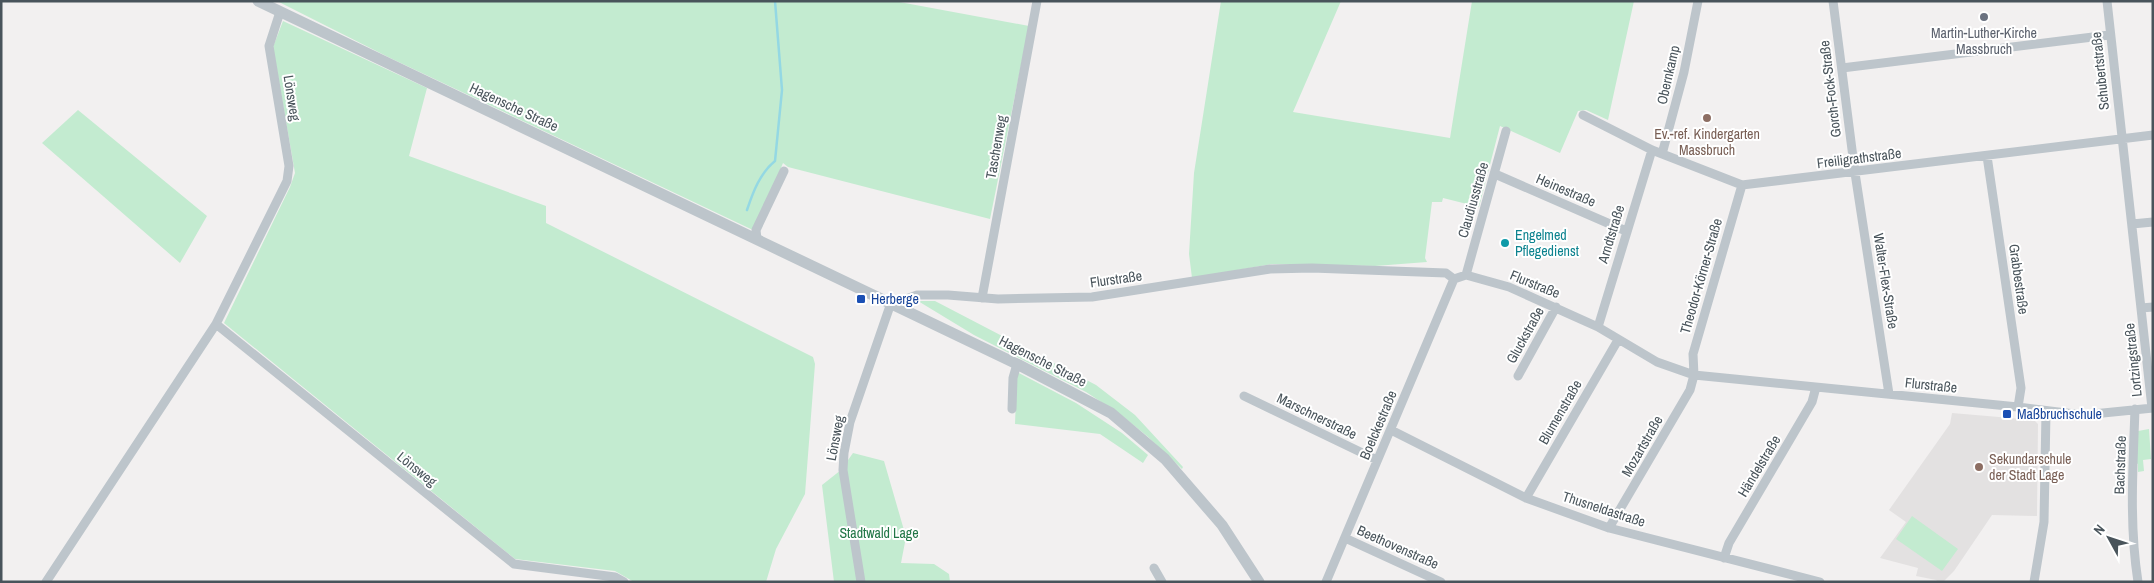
<svg xmlns="http://www.w3.org/2000/svg" width="2154" height="583" font-family="'Archivo Narrow',sans-serif">
	<rect width="100%" height="100%" fill="#f2f0f0"/>
	<path fill="#e3e1e1" d="M1952,413l82,7 4,4 -1,92 -45,-1 -38,56 -11,11h-5l-2,-2 -20,-4 2,-8 -38,-10 26,-36 -17,-12 61,-86z"/>
	<path fill="#c3ebd0" d="M277,1h617l135,25 -39,193 -202,-52 -5,-4 -28,68 -367,-174z
		M1221,1h120l-48,111 157,26 22,-137h162l-26,119 -22,-10 -8,1 -18,42 -60,-27 -21,81 -36,-9 -1,4h-10l-7,56 2,4 -52,4 -103,-2 -80,14 -3,-24 5,-81z
		M283,21l144,67 -18,68 137,50v17l267,134 2,7 -10,130 -29,55 -10,33h-132l-19,-11 -100,-12 -291,-236 66,-136 5,-14 -22,-126z
		M78,110l129,106 -27,47 -138,-120z
		M918,301h17l161,84 39,30 48,52 -1,2 -35,-33 -26,-21 -35,-23 -112,-57z
		M1017,372l59,31 46,30 26,22 -5,8 -43,-29 -85,-10z
		M2149,429l2,30 -8,1 1,11 -6,1v-8l-2,-1 2,-32z
		M853,453l31,8 22,76 -5,26 33,1 15,10 1,8h-116l-12,-97 19,-15z
		M1912,516l46,33 -16,22 -46,-32z"/>
	<g fill="none" stroke-linecap="round" stroke-linejoin="round">
		<path stroke="#94d8e3" stroke-width="2.5" d="M747,210c6,-18 13,-37 28,-49l7,-71 -7,-89"/>
		<path stroke="#bdc5cb" stroke-width="9" d="M1833,1l22,172 34,221
			M2107,1l45,407
			M1842,68l267,-33
			M1583,115l69,35 90,35 411,-50
			M1662,154l22,-82 14,-71
			M1987,156l34,232 -3,19
			M1495,174l131,57
			M2132,224l21,-2
			M757,239l-1,-9 28,-59
			M1466,275l40,-144
			M1454,279l12,-4 43,12 89,40 59,35 37,13 324,32 65,8 70,-7
			M982,298l55,-297
			M898,307l11,-9 8,-3h31l50,4 94,-2 178,-28 42,-1 134,5 8,6
			M2141,308l12,-1
			M216,324l298,240 101,13 9,5
			M1598,327l54,-177
			M1518,376l38,-69
			M1244,396l133,64
			M1012,409l1,-31 4,-14
			M2135,409c-2,58 -6,115 3,173
			M1391,430l135,68 83,30 211,54
			M1526,498l92,-158
			M1609,528l81,-138 4,-15 -1,-21 49,-169
			M1345,538l96,44
			M1724,558l5,-15 83,-141 4,-15
			M1154,568l8,14
			M46,582l170,-258 71,-143 2,-15 -20,-120 11,-34
			M861,582l-18,-112 1,-17 6,-31 41,-119
			M1326,582l128,-303
			M2034,582l10,-60 2,-110"/>
		<path stroke="#bdc5cb" stroke-width="11" d="M258,1l640,306 119,57 94,49 54,46 57,66 37,57"/>
	</g>
	<circle fill="#6b7280" stroke="#fff" stroke-width="2" cx="1984" cy="17" r="5"/>
	<g fill="#8d6e63" stroke="#fff" stroke-width="2">
		<circle cx="1707" cy="118" r="5"/>
		<circle cx="1979" cy="467" r="5"/>
	</g>
	<circle fill="#0f9aa8" stroke="#fff" stroke-width="2" cx="1505" cy="243" r="5"/>
	<g fill="#1a4fb4" stroke="#fff" stroke-width="2">
		<rect x="856" y="294" width="10" height="10" rx="2.5"/>
		<rect x="2002" y="409" width="10" height="10" rx="2.5"/>
	</g>
	<g text-anchor="middle" dominant-baseline="central" stroke-width="4" stroke-linejoin="round" paint-order="stroke">
		<g font-size="14" fill="#5b616d" stroke="#fff">
			<text x="1984" y="33">Martin-Luther-Kirche<tspan x="1984" dy="16">Massbruch</tspan></text>
		</g>
		<g font-size="14" fill="#49545b" stroke="#fff">
			<text transform="translate(2100 71) rotate(-96)">Schubertstraße</text>
			<text transform="translate(1668 75) rotate(-77)">Obernkamp</text>
			<text transform="translate(1830 89) rotate(-97)">Gorch-Fock-Straße</text>
			<text transform="translate(292 98) rotate(81)">Lönsweg</text>
			<text transform="translate(514 107) rotate(25)">Hagensche Straße</text>
			<text transform="translate(996 147) rotate(-80)">Taschenweg</text>
			<text transform="translate(1859 158) rotate(-7)">Freiligrathstraße</text>
			<text transform="translate(1566 190) rotate(23)">Heinestraße</text>
			<text transform="translate(1473 200) rotate(-74)">Claudiusstraße</text>
			<text transform="translate(1611 234) rotate(-73)">Arndtstraße</text>
			<text transform="translate(1701 276) rotate(-74)">Theodor-Körner-Straße</text>
			<text transform="translate(1116 279) rotate(-8)">Flurstraße</text>
			<text transform="translate(2019 279) rotate(82)">Grabbestraße</text>
			<text transform="translate(1886 281) rotate(81)">Walter-Flex-Straße</text>
			<text transform="translate(1535 284) rotate(22)">Flurstraße</text>
			<text transform="translate(1525 335) rotate(-61)">Gluckstraße</text>
			<text transform="translate(2133 360) rotate(-96)">Lortzingstraße</text>
			<text transform="translate(1043 361) rotate(27)">Hagensche Straße</text>
			<text transform="translate(1931 385) rotate(6)">Flurstraße</text>
			<text transform="translate(1560 412) rotate(-60)">Blumenstraße</text>
			<text transform="translate(1317 416) rotate(26)">Marschnerstraße</text>
			<text transform="translate(1378 425) rotate(-67)">Boelckestraße</text>
			<text transform="translate(835 438) rotate(-79)">Lönsweg</text>
			<text transform="translate(1642 446) rotate(-60)">Mozartstraße</text>
			<text transform="translate(2120 465) rotate(-88)">Bachstraße</text>
			<text transform="translate(1759 466) rotate(-59)">Händelstraße</text>
			<text transform="translate(417 469) rotate(39)">Lönsweg</text>
			<text transform="translate(1604 509) rotate(18)">Thusneldastraße</text>
			<text transform="translate(1398 547) rotate(24)">Beethovenstraße</text>
		</g>
		<g font-size="14" fill="#785e54" stroke="#fff">
			<text x="1707" y="134">Ev.-ref. Kindergarten<tspan x="1707" dy="16">Massbruch</tspan></text>
			<text x="1989" y="459" text-anchor="start">Sekundarschule<tspan x="1989" dy="16">der Stadt Lage</tspan></text>
		</g>
		<g font-size="14" fill="#0d838f" stroke="#fff" text-anchor="start">
			<text x="1515" y="235">Engelmed<tspan x="1515" dy="16">Pflegedienst</tspan></text>
		</g>
		<g font-size="14" fill="#164399" stroke="#fff" text-anchor="start">
			<text x="871" y="299">Herberge</text>
			<text x="2017" y="414">Maßbruchschule</text>
		</g>
		<g font-size="14" fill="#217646" stroke="#fff">
			<text x="879" y="533">Stadtwald Lage</text>
		</g>
	</g>
	<rect width="2154" height="583" fill="none" stroke="#49545b" stroke-width="5"/>
	<g transform="translate(2109 538) rotate(310)" stroke="#ffffff" stroke-width="4" paint-order="stroke">
	<path d="M0-4L9 19L0 12L-9 19Z" fill="#49545b"/>
	<text y="-8" font-size="14" font-weight="bold" text-anchor="middle" fill="#49545b">N</text>
	</g>
</svg>
